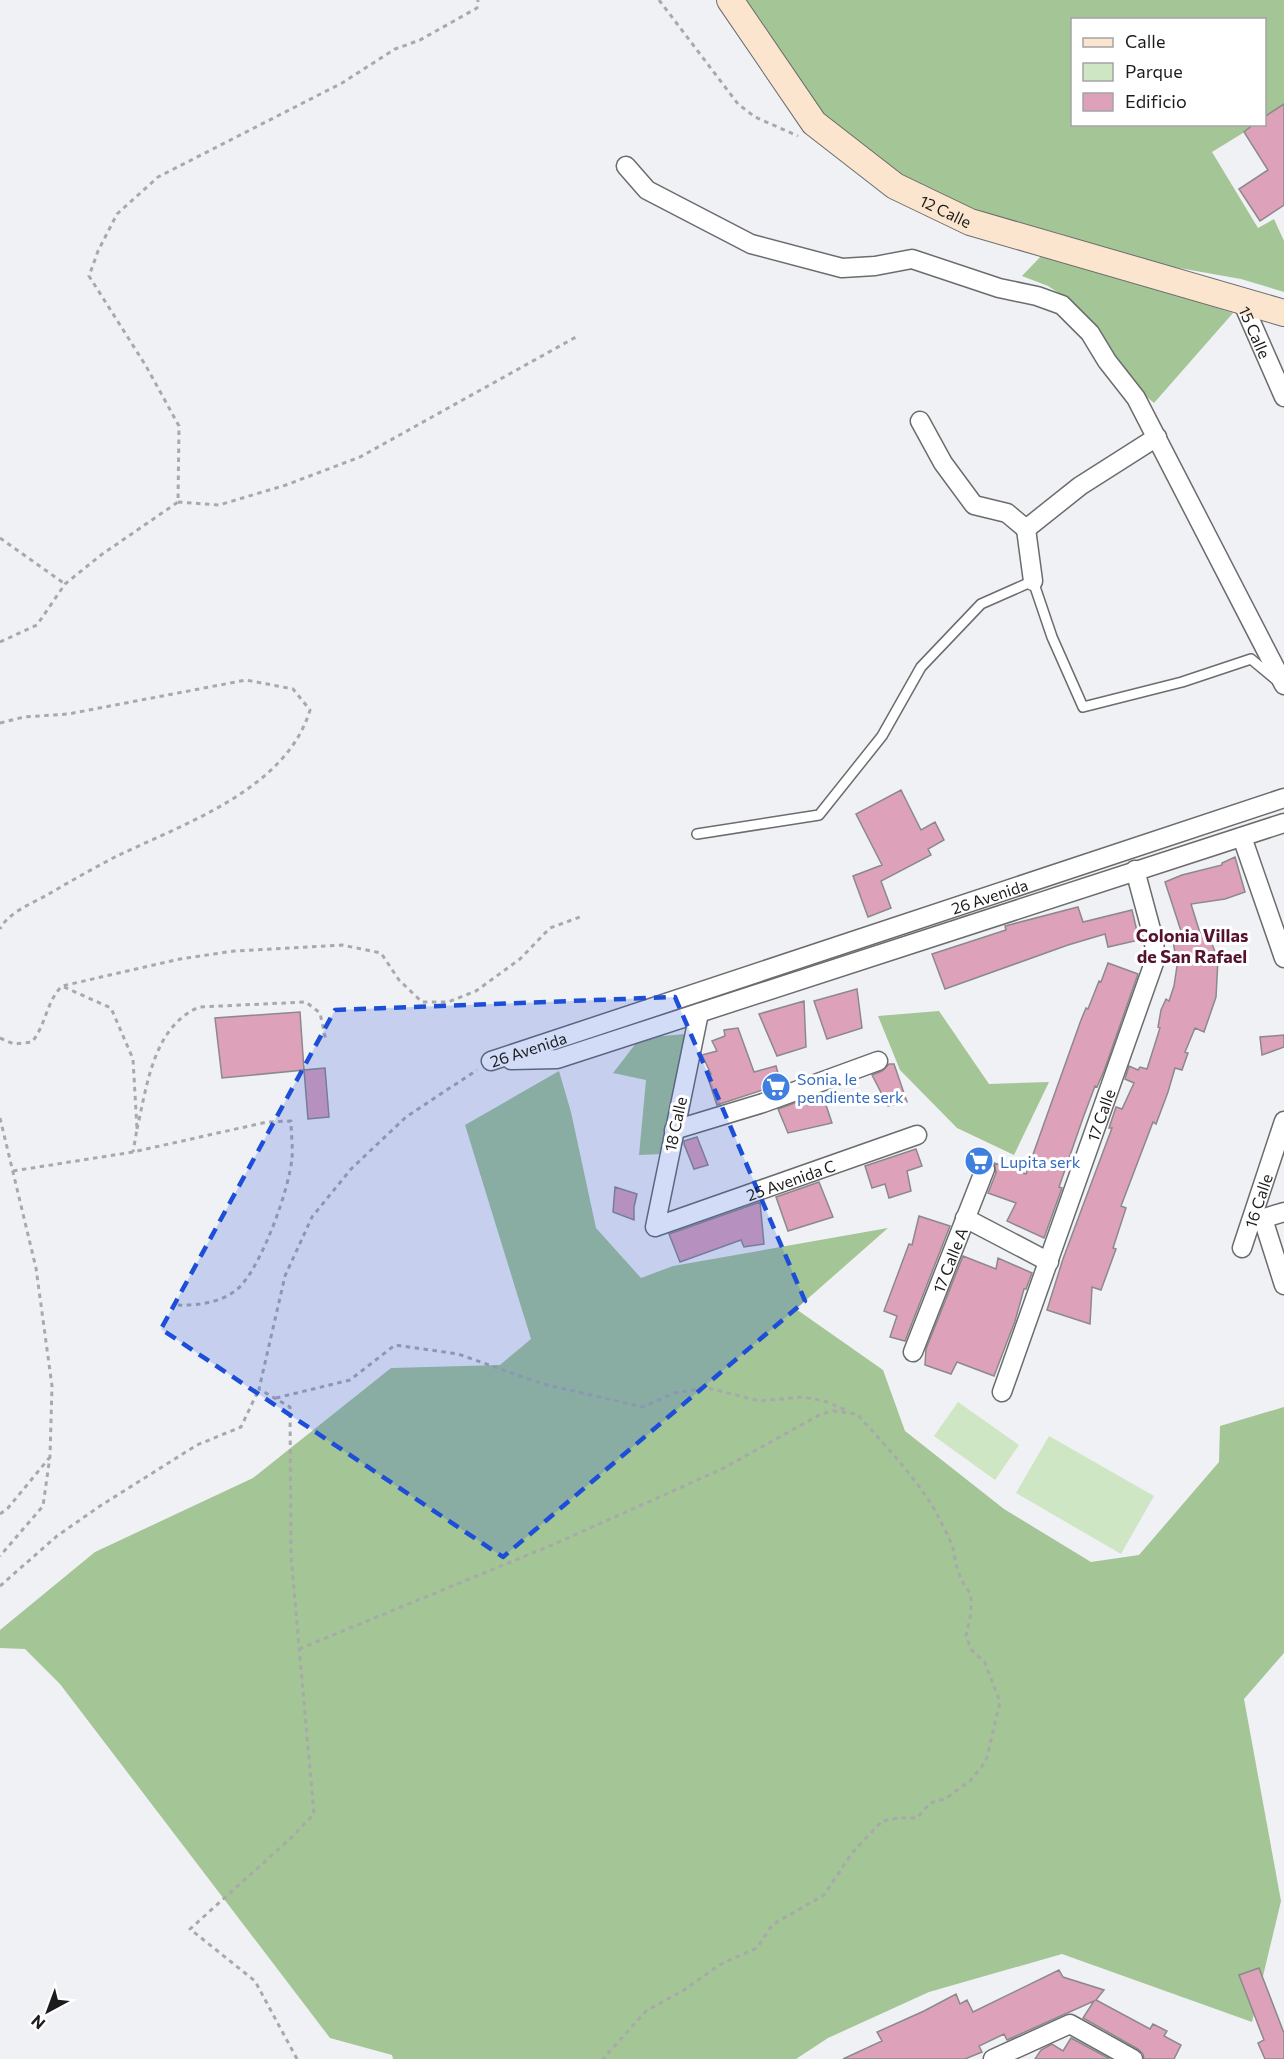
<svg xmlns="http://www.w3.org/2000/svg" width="1284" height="2059" font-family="Commissioner,sans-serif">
	<rect width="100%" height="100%" fill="#f0f1f4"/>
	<path fill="#cee6c3" d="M958,1402l61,43 -24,35 -61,-44z
		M1049,1436l105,60 -33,58 -105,-61z"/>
	<path fill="#a4c595" d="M739,0h545v107l-19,12 -1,-99h-192v104l184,1 -44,27 46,76 16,-9 10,22v51l-43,-13 -90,-16 -93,-30 -96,-24 -56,-29 -90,-67z
		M1045,252l188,61 -79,90 -34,-29 -32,-56 -17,-17 -23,-15 -26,-10z
		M939,1011l50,73 60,-2 -35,73 -57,-27 -57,-58 -22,-54z
		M685,1034l-23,120 -23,1 7,-75 -33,-7 27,-35z
		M559,1071l12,41 25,116 45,50 32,-12 215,-38 -92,81 87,61 22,61 99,78 87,53 48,-7 80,-93 1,-36 64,-19v246l-40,46 37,202 -29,121 -190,-68 -133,38 -101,46 -32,21h-403l-1,-4 -62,-17 -270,-354 -35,-35 -25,-1v-18l95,-78 158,-74 138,-110 109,-3 31,-26 -66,-214z"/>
	<path fill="#dda2b9" stroke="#8b898a" stroke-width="1.5" d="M1284,104v101l-24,16 -21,-32 29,-19 -24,-38 10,-8h10v-7z
		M901,790l20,40 14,-8 9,18 -16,9 3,6 -50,26 10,27 -23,9 -15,-41 29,-11 -26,-51z
		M1235,857l10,35 -20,7 -34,5 9,29 7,-1 11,27 -2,38 -12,35 -9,-4 -10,24 3,1 -6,17 -7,-2 -7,24 -12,32 -3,-2 -32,84 5,2 -13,40 3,1 -15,41 -9,-3 -2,37 -43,-14 16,-51 49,-131h-3l7,-21 6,2 12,-26 -9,-4 4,-13 9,4 2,-3 7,2 13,-41 -2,-1 3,-17 5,-11 3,2 5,-15 3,-20 -4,-26 10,-3 -18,-55 17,-7 40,-10v-2z
		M1078,907l5,15 49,-12 7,30 -31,7 -3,-13 -37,11 -123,44 -13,-35 74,-24 -1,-4z
		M1108,963l30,11 -34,97 -7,16 -2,-1 -12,32 -24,69 3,1 -18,50 -37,-17 9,-18 -28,-10 8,-20 -2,-10 32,11 55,-154 5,-12 2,1 11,-28 2,1z
		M857,989l5,39 -35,11 -13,-38z
		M804,1001l2,46 -29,9 -18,-42z
		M300,1012l4,58 -82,8 -7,-60z
		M738,1028l16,44 22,-6 5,18 -64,21 -10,-30 4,-1 -9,-19 15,-4 -5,-10 13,-5 -1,-6z
		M1284,1035v12l-22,8 -2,-18z
		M889,1064h5l13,38 -19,4 -16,-31 10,-4z
		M325,1068l4,49 -21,2 -4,-49z
		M822,1093l10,30 -44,10 -10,-24z
		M697,1137l11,28 -14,4 -10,-25v-3z
		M916,1149l6,17 -15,5 4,20 -22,7 -4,-14 -13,4 -7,-22z
		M819,1182l14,35 -45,14 -12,-34z
		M615,1187l22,7 -3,13v13l-21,-8z
		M760,1202l4,42 -20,3 -3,-7 -61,22 -11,-28z
		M919,1216l31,10 -45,115 -15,-4 7,-21 -13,-5 25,-67 3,1z
		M963,1256l33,13 2,-11 34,15 -6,16h-2l-9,32 -21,55 -37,-14 -6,12 -26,-9 1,-16z
		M1259,1968l25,65v26h-19l-7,-16 6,-3 -25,-65z
		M1059,1970l4,7 41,13 -8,10 54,29 3,-5 14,7 -3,5 17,9 -7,14h-30l-1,-5 -5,-5 -55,-31 11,-17 -87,39 -3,-6 -25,12 3,6 -17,7h-122l39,-18 -5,-9 47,-21 32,-17 4,10 7,-4 6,12z
		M1071,2038l39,21h-75l6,-9 11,-6 11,7z"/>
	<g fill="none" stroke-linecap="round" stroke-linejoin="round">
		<g stroke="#6b6c6e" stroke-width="12">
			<path id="lane" d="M697,834l122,-19 63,-79 39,-69 60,-63 52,-23 19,56 31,70 99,-25 69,-23 24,20"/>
		</g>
		<g stroke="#6b6c6e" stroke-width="21">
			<g id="street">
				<path d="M626,166l21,24 104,54 91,24 33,-2 37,-7 87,29 38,8 25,9 28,28 17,28 29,37 148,287"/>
				<path id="s1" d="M1241,299l43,98"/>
				<path d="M920,421l23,42 31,42 33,8 19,16 54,-43 77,-49"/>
				<path d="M1026,529l7,52"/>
				<path d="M1242,837l42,121"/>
				<path id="s2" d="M699,1013l-44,214 262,-92"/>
				<path d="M511,1060l46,-1 727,-236"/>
				<path id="s3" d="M491,1061l793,-263"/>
				<path d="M674,1130l89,-27 115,-42"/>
				<path d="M965,1218l84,44"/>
				<path d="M1263,1219l21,66"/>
				<path d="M1251,1222l33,-10"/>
				<path id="s4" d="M1242,1248l42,-127"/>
				<path id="s5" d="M913,1352l72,-183"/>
				<path id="s6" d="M1002,1392l154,-435 -3,-20 -18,-67"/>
				<path d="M993,2059l77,-35 63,35"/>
			</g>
		</g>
		<g stroke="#6b6c6e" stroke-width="28">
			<g id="secondary">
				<path id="s7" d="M730,0l84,123 81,63 75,36 314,91"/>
			</g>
		</g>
		<path stroke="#a8a9ab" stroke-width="3" stroke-dasharray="4.5 4.5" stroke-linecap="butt" d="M659,0l79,104 17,13 43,19
			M178,502l41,3 67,-20 74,-28 216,-120
			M0,538l65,46
			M0,642l37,-17 28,-41 36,-29 77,-53 1,-76 -33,-60 -57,-90 9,-25 19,-37 41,-37 184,-94 53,-34 25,-9 57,-32 1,-8
			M0,723l24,-6 44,-3 178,-34 47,9 17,21c-24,80 -127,114 -195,147 -23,12 -46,25 -68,38 -16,9 -38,17 -47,34
			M64,987l47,21 22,51 4,70 -4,23
			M0,1038l14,6 18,-2c14,-17 14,-40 30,-56l118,-27 54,-8 108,-6 39,8 18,27 23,22h26l28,-11 44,-32 30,-31 30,-11
			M0,1118l36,150 16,118 -2,70 -7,50 -43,50
			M137,1129c10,-43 16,-102 62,-122l107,-5 14,11 6,28
			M13,1171l120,-19 134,-30 24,-1c0,12 2,25 1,37 -3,32 -28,99 -48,124 -15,20 -45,24 -68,23
			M276,1398l74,-18 45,-35 63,9 85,30 100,23 31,-14 34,-5 52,13 43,-4 21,4 25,10
			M0,1514l8,-6 42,-51
			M0,1586l57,-50 43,-30 97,-61 44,-18 18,-38
			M299,1649l253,-104 170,-76 99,-55 12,-3 24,3c26,29 55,59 76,93 4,7 18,34 20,41 3,18 6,32 18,46v19l-5,23 5,13 14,14 15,39 -14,59 -15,19 -26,19 -15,4 -13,15h-19l-16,3 -30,32 -28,42 -52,30 -15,23 -36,16 -37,26 -38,21 -43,48
			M297,2059l-42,-78 -65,-52 101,-91 23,-24 -23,-258 -1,-149 -31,-18 26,-113 27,-59 39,-48 55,-52 71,-47"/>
		<use href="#lane" stroke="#fff" stroke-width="9"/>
		<use href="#street" stroke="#fff" stroke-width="18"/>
		<use href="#secondary" stroke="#fbe5ce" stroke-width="26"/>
	</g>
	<path fill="#1d4ed8" fill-opacity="0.2" stroke="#1d4ed8" stroke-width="4.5" stroke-dasharray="12 8" stroke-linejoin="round" d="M675,997l130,304 -302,256 -342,-228 174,-319z"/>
	<defs>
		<g id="supermarket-disc" transform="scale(1.5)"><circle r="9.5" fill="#3f7fe0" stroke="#fff"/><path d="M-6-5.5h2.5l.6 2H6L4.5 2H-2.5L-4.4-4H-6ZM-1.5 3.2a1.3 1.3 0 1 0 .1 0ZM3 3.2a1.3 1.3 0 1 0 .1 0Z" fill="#fff"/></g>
	</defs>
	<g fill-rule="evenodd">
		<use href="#supermarket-disc" x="776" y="1087"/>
		<use href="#supermarket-disc" x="979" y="1161"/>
	</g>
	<g text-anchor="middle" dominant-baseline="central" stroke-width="6" stroke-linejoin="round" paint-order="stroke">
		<g font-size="16" fill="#1c1c1d" stroke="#fff">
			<text stroke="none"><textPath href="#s7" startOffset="308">12 Calle</textPath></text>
			<text stroke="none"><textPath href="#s1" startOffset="36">15 Calle</textPath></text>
			<text stroke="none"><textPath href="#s3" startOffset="525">26 Avenida</textPath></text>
			<text stroke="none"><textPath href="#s3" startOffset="39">26 Avenida</textPath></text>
			<text stroke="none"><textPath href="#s6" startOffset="294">17 Calle</textPath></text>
			<text transform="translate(675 1124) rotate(-78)">18 Calle</text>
			<text stroke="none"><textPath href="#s2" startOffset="362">25 Avenida C</textPath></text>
			<text stroke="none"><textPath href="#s4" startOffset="50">16 Calle</textPath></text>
			<text stroke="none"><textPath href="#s5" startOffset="99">17 Calle A</textPath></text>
		</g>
		<g font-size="16" fill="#366cbe" stroke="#fff" text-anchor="start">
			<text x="797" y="1078">Sonia. le<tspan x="797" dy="18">pendiente serk</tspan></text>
			<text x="1000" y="1161">Lupita serk</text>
		</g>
		<g font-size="18" font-weight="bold" fill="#54122f" stroke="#fff">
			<text x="1192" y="935">Colonia Villas<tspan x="1192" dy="21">de San Rafael</tspan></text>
		</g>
	</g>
	<rect x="1071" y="18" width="195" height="108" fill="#ffffff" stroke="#a4a4a5" stroke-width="1.5"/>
	<rect x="1083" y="38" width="30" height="9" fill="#fbe5ce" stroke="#a4a4a5" stroke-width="1.5"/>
	<text x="1125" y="48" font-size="18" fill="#1c1c1d">Calle</text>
	<rect x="1083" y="63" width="30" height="18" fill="#cee6c3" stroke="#a4a4a5" stroke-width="1.5"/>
	<text x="1125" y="78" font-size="18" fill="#1c1c1d">Parque</text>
	<rect x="1083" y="93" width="30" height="18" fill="#dda2b9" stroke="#a4a4a5" stroke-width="1.5"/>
	<text x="1125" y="108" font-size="18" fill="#1c1c1d">Edificio</text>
	<g transform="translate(48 2011) rotate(221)" stroke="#ffffff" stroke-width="4.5" paint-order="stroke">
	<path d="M0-4.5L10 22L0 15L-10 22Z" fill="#1c1c1d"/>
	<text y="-9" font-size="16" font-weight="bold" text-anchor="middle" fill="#1c1c1d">N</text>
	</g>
</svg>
